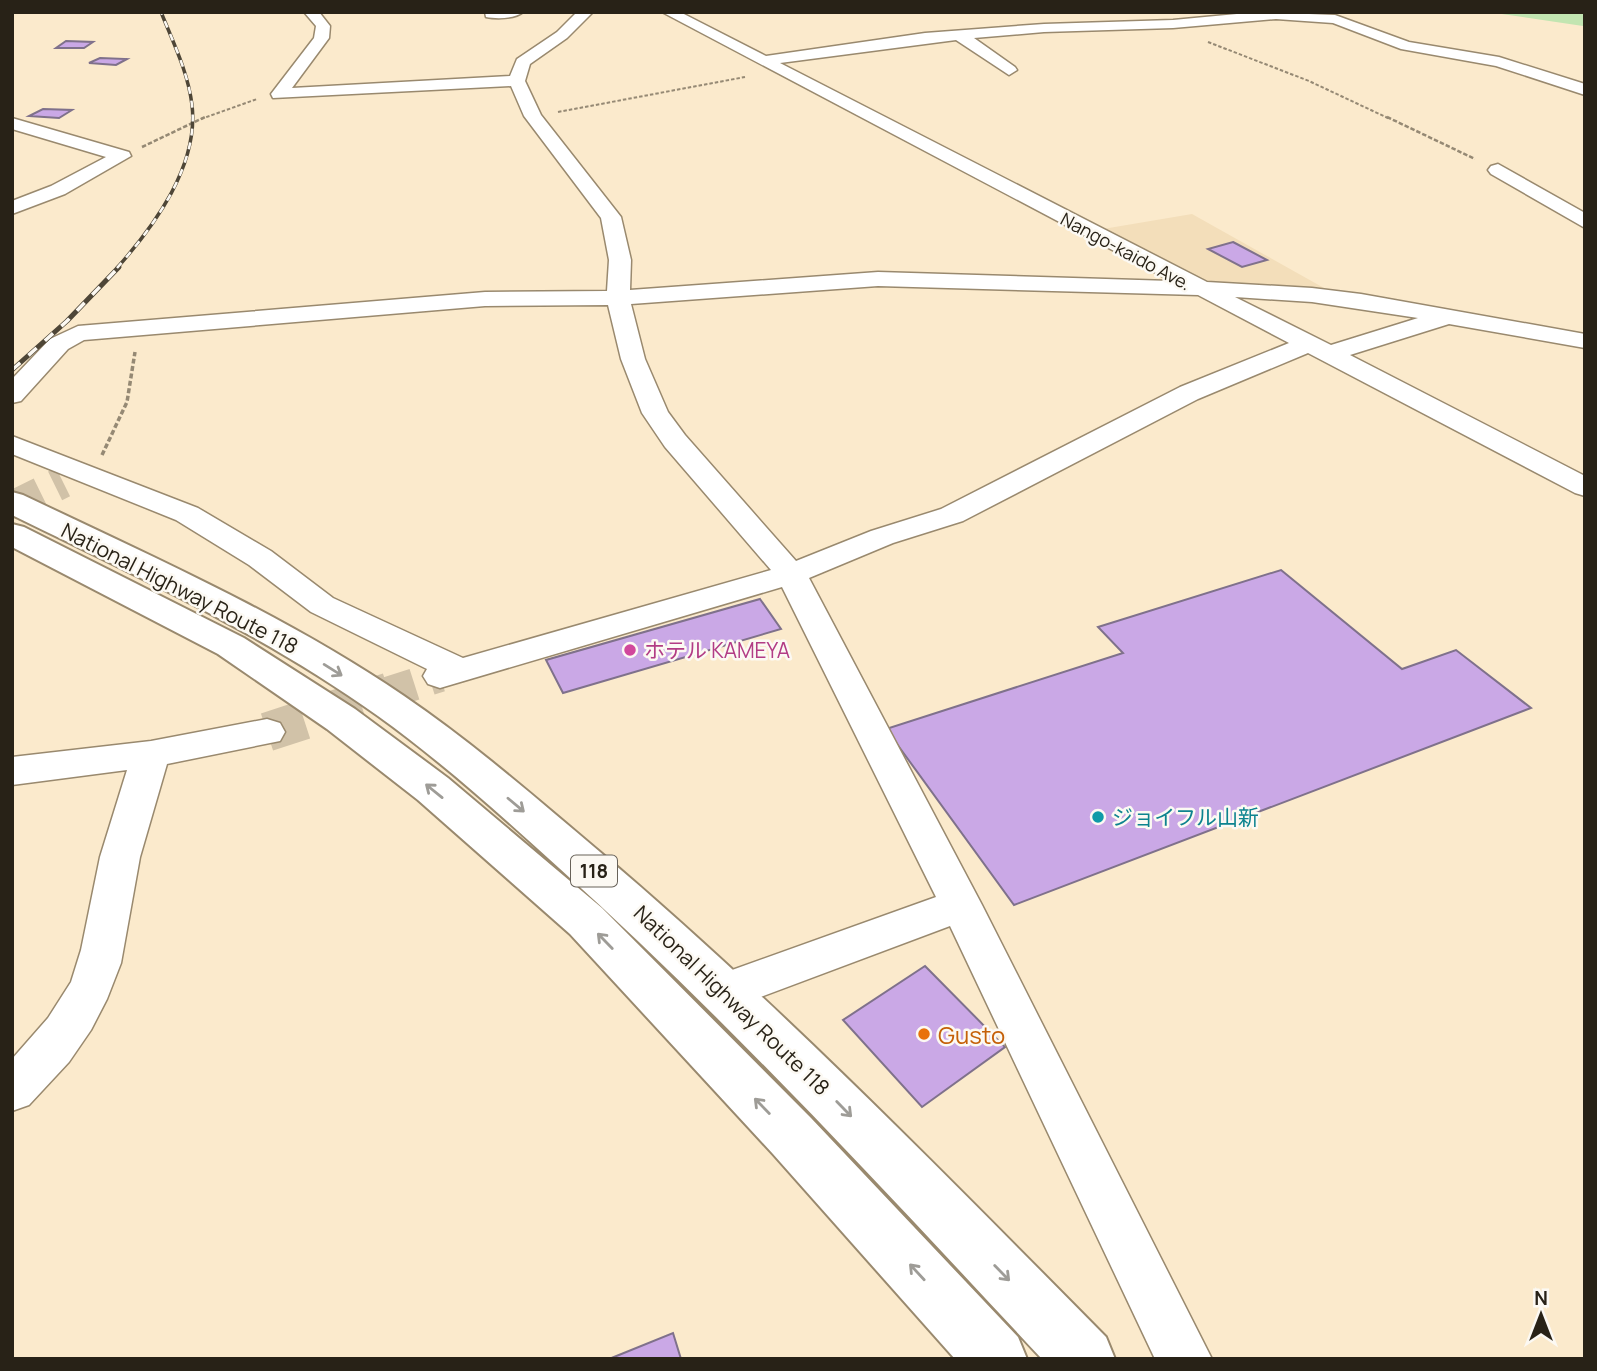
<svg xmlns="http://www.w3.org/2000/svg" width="1597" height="1371" font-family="Manrope,'Noto Sans JP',sans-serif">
	<rect width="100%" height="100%" fill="#fbeacc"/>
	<path fill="#f3deba" d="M1192,214l132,74 -122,-3 -105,-55z"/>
	<path fill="#c2e5b1" d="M1488,12h97v14h-2z"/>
	<path fill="#caa8e6" stroke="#7f718b" stroke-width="2" d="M66,41l27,1 -9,6h-28z
		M100,58l27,1 -11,6 -27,-2z
		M43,109l29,1 -13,8 -30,-2z
		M1233,242l34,18 -25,7 -34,-18z
		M1281,570l121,99 54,-19 75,58 -517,197 -128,-176 237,-76 -25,-26z
		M760,599l21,30 -218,64 -17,-33z
		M925,966l80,81 -83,60 -79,-87z
		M673,1333l8,26h-72z"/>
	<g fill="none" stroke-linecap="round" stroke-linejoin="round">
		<path stroke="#d1c2a8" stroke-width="32" stroke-dasharray="32 16" stroke-linecap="butt" d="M12,507l51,-25
			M384,694l56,-18"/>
		<path stroke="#d1c2a8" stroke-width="39" stroke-dasharray="39 20" stroke-linecap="butt" d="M267,732l122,-40"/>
		<g stroke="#99896e" stroke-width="3">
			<path id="minor" d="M304,12h15l11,14 -1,12 -37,50 218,-12 7,-17 40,-27 20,-20h16l-26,26 -37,26 -5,17 16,34 80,102 10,43 -1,30 248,-18 293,9 -509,-269h18l86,44 159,-23 119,-9 129,-4 85,-8 77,3 74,27 90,15 86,27v11l-89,-29 -95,-17 -68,-26 -57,-4 -103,9 -129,4 -70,6 41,29 2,3 -8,5 -53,-35 -176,23 427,219 105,6 49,6 224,40v14l-136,-24 -99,31 235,121v20l-10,-3 -267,-140 -110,46 -235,122 -70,22 -84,35 173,327 230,454h-57l-205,-433 -227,85 -16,-6 -6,-13 6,-13 229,-82 -154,-310 -342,101 -12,-4 -5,-8 4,-7 -116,-57 -62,-47 -73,-45 -164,-66v-18l186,72 73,43 62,47 130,60 308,-88 -106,-123 -23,-34 -21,-54 -13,-54 -123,1 -401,34 -16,9 -47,52 -9,2v-24l38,-40 28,-13 407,-34 122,-1 2,-31 -8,-42 -77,-102 -13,-30 -238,12 -2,-4 43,-56 2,-12zM878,286l320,9 91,48 -109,44 -239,122 -70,22 -75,30 -111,-126 -17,-23 -23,-53 -14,-55zM1235,297l77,5 106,16 -87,27z
				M485,12h38c-8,7 -27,7 -37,5z
				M12,118l117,34 2,4 -66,38 -53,20v-13l39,-15 55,-29 -94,-28z
				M1498,164l87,49v15l-94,-54 -3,-4 3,-4z
				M267,719l13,4 5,9 -5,9 -113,23 -27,93 -19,106 -14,36 -16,31 -22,32 -40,43 -17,6v-52l36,-41 23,-36 10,-32 19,-93 27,-87 -115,15v-28l139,-16z"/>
		</g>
		<g stroke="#99896e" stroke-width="4">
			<path id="highway" d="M12,492l11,3c130,62 262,120 381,201 69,47 132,102 196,156 178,151 342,319 506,485l9,22h-73c-157,-168 -312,-337 -483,-491 -58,-53 -117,-106 -181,-152 -113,-81 -241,-140 -366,-201z
				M12,524l12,3 220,111 111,71 93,69 154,130 209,210 207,219 9,22h-72l-182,-205 -203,-220 -152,-134 -91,-71 -109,-75 -206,-107z"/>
		</g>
		<path stroke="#958974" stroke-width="2" stroke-dasharray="3.5 2" stroke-linecap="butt" d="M1208,42l101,39 81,38
			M558,112l187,-35
			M201,119l56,-20"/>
		<path stroke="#958974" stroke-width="2.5" stroke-dasharray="4.5 2" stroke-linecap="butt" d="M1387,117l88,42
			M142,147l63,-30"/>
		<path stroke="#958974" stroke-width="3.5" stroke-dasharray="5 2.5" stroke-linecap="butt" d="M102,455l25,-53 8,-50"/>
		<use href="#minor" fill="#fff" fill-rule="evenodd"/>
		<use href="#highway" fill="#fff" fill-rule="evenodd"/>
		<g stroke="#4e4637" stroke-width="3.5">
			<path id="rail-far1" d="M117,268c38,-43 82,-103 75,-163 -4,-33 -19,-63 -31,-93"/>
		</g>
		<g stroke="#4e4637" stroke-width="5">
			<path id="rail" d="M12,370l55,-49 52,-54"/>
		</g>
		<use href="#rail-far1" stroke="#fcf9f3" stroke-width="2.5" stroke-dasharray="7" stroke-linecap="butt"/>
		<use href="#rail" stroke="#fcf9f3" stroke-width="3.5" stroke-dasharray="11" stroke-linecap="butt"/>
	</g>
	<defs><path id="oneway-shaft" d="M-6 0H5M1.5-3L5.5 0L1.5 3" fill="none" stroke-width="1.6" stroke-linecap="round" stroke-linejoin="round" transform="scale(1.75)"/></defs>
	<g stroke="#9e9c97">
		<use href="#oneway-shaft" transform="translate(333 670) rotate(32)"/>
		<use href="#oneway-shaft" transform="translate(434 791) rotate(-141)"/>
		<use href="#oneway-shaft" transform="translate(516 805) rotate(40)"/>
		<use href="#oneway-shaft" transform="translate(605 941) rotate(-134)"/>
		<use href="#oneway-shaft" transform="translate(762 1106) rotate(-134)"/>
		<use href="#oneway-shaft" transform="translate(844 1109) rotate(46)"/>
		<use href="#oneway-shaft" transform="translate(917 1272) rotate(-133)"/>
		<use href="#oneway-shaft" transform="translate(1002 1273) rotate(46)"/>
	</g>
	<circle fill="#d1479c" stroke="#fcf9f3" stroke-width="2.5" cx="630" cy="650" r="7"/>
	<circle fill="#0f9aa8" stroke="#fcf9f3" stroke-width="2.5" cx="1098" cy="817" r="7"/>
	<circle fill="#e8710a" stroke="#fcf9f3" stroke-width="2.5" cx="924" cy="1034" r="7"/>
	<g text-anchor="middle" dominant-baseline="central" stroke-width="5" stroke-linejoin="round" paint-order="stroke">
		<g font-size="18" fill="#282217" stroke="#fcf9f3">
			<text transform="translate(1126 251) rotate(28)">Nango-kaido Ave.</text>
		</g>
		<rect fill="#fcf9f3" stroke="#686259" stroke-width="2" x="571" y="855.5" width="46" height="31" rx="5"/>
		<g font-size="19" font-weight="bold" fill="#282217">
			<text x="594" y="871">118</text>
		</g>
		<g font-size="21" fill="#282217" stroke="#fcf9f3">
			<text transform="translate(180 588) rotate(27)">National Highway Route 118</text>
			<text transform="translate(732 1000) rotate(44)">National Highway Route 118</text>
		</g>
		<g font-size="21" fill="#b23c85" stroke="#fcf9f3" text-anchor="start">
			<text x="644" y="650">ホテル KAMEYA</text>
		</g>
		<g font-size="21" fill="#0d838f" stroke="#fcf9f3" text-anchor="start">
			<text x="1112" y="817">ジョイフル山新</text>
		</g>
		<g font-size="24" fill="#c56008" stroke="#fcf9f3" text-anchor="start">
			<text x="938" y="1034">Gusto</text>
		</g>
	</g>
	<rect width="1597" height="1371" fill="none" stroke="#282217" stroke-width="28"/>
	<g transform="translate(1541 1315)" stroke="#fcf9f3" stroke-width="5" paint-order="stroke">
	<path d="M0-5L12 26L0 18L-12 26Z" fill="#282217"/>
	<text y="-10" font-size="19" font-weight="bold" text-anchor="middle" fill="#282217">N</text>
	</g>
</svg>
